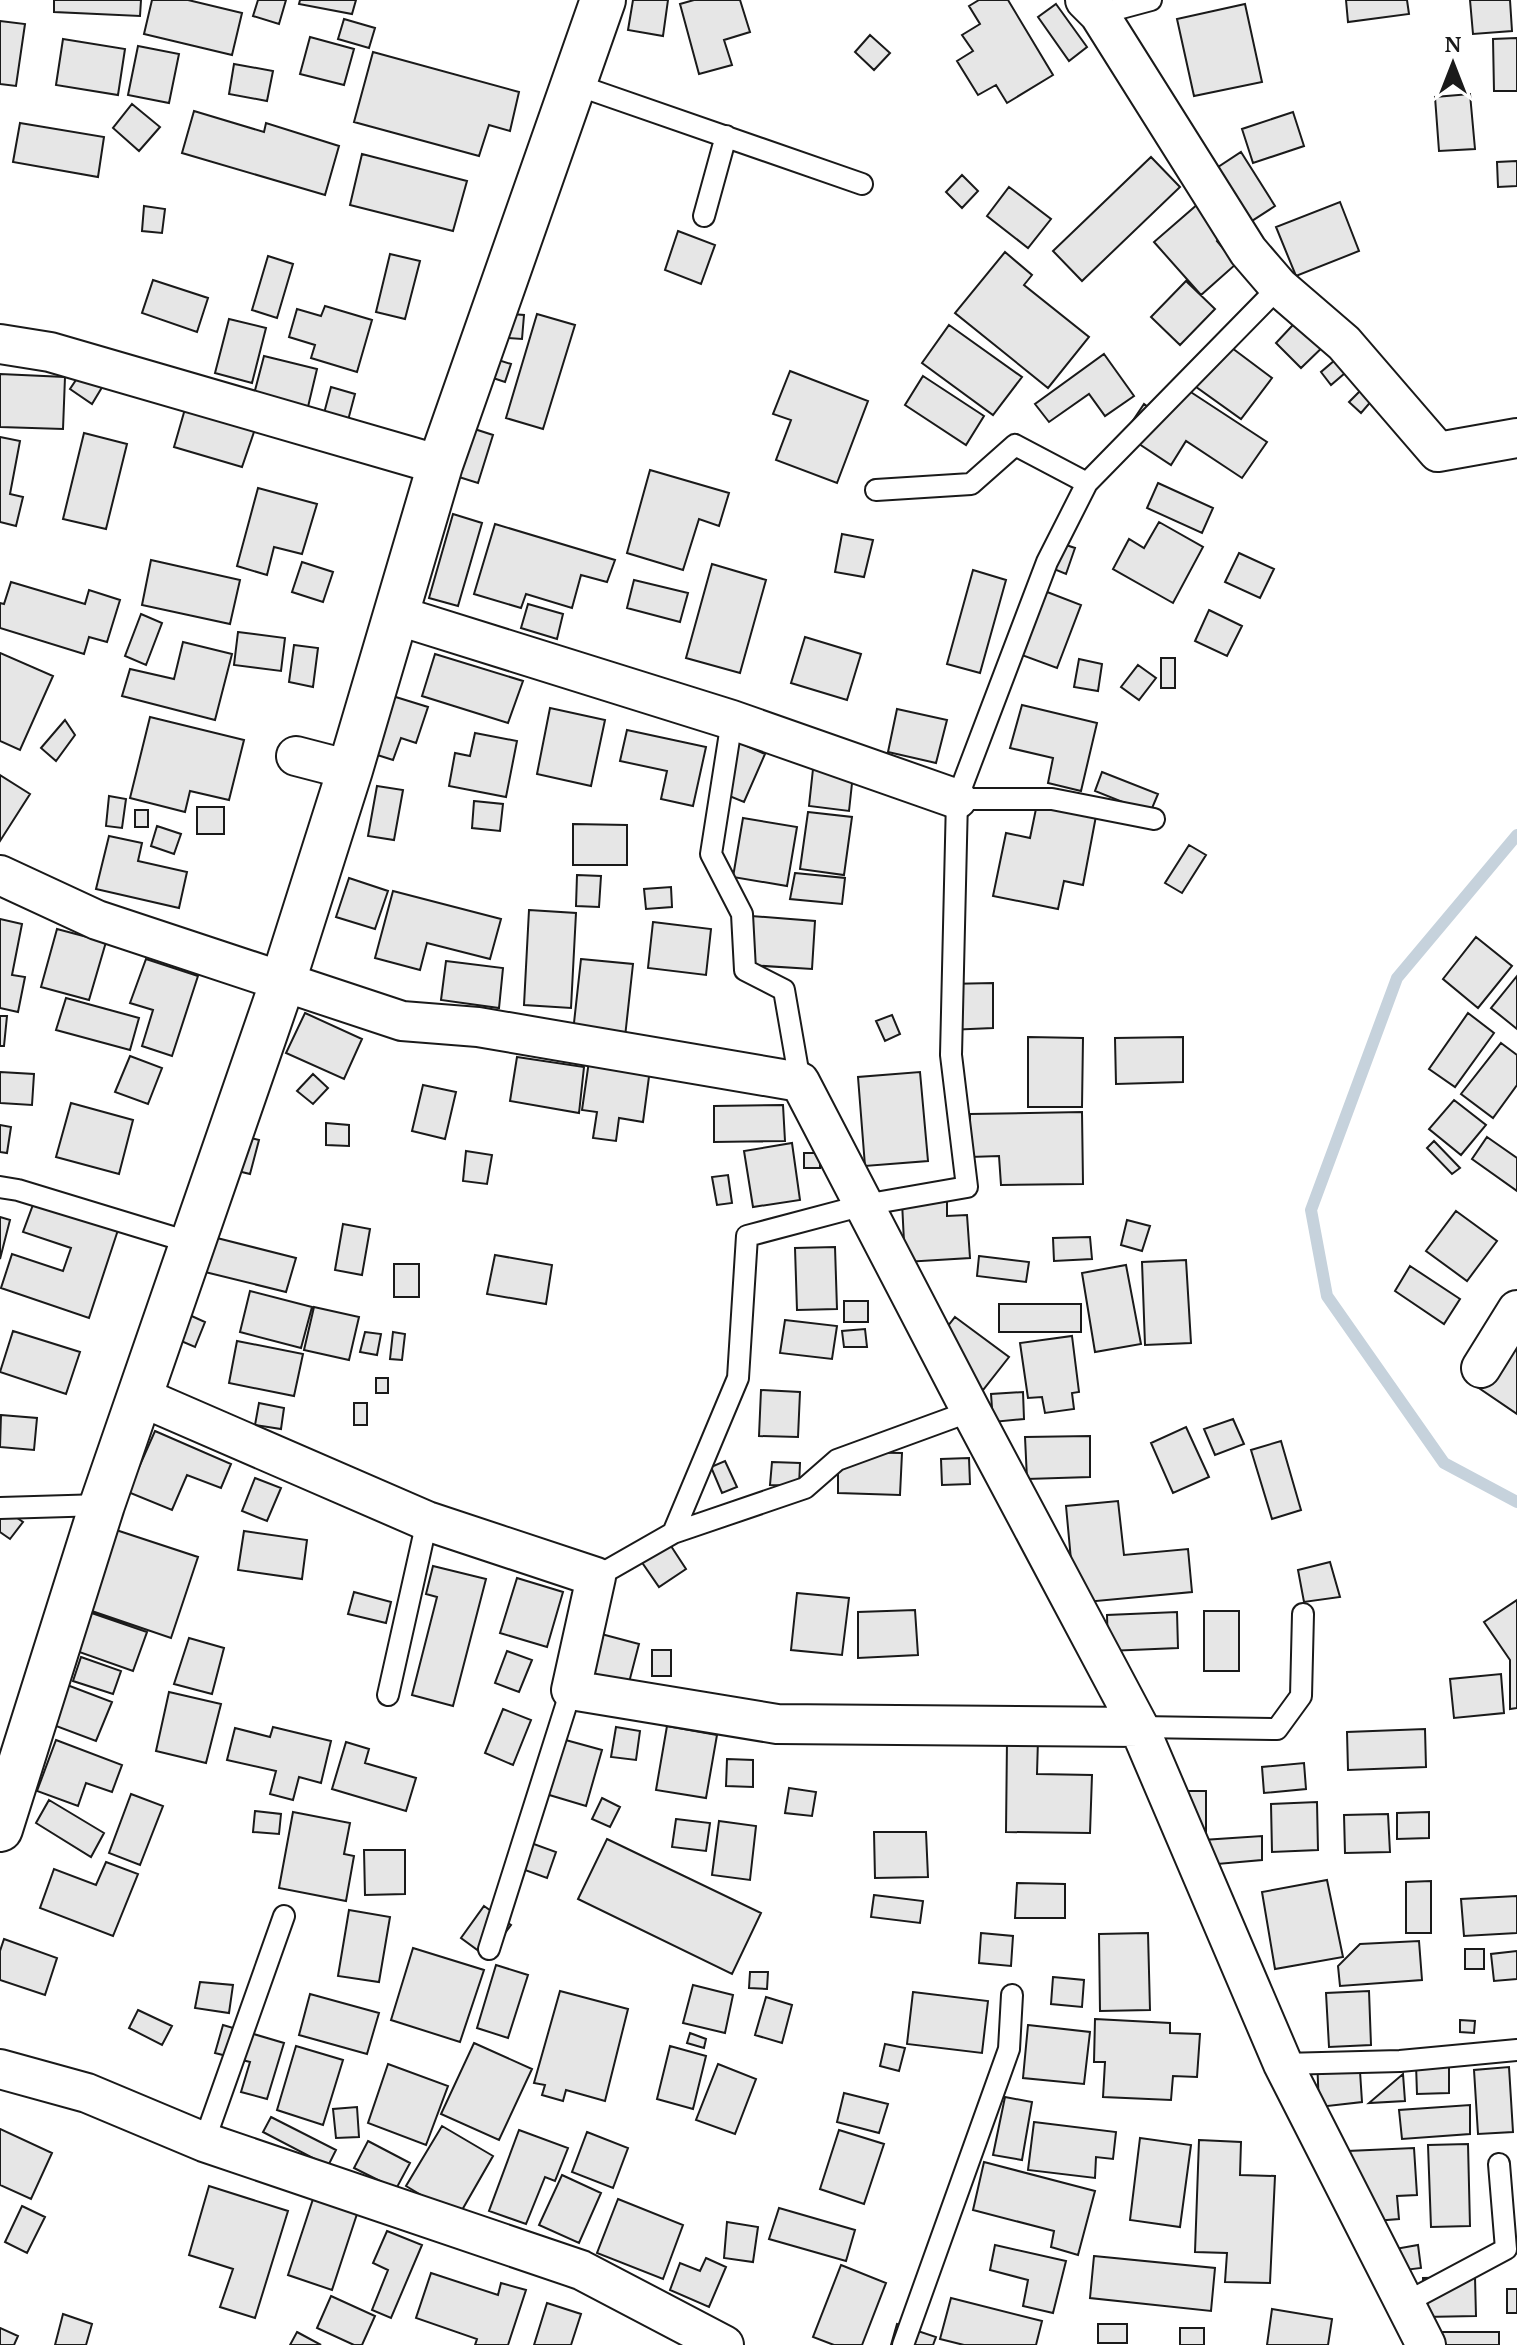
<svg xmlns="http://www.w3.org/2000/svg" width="1517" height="2345" font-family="'PT Serif',serif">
	<rect width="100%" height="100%" fill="#fff"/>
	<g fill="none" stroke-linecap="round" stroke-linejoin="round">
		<path stroke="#c6d2dc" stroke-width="12" d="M1517,835l-120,143 -86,232 16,86 117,167 73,39"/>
	</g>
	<path fill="#e6e6e6" stroke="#1a1a1a" stroke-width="2" d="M54,0h87l-1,16 -86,-4z
		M152,0h36l54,13 -10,42 -88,-21z
		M258,0h28l-7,24 -26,-8z
		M300,0h56l-4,14 -53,-10z
		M633,0h35l-5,36 -35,-6z
		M694,0h46l10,32 -26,8 8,25 -33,9 -19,-70z
		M979,0h29l45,75 -46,28 -11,-18 -18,10 -21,-34 16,-10 -11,-16 18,-11 -11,-18z
		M1346,0h61l2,14 -61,8z
		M1470,0h40l2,31 -39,3z
		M1056,4l31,43 -18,14 -31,-44z
		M1245,4l17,78 -68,14 -17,-77z
		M344,19l31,9 -6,20 -31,-9z
		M0,21l25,3 -9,62 -16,-2z
		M870,35l20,18 -16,17 -19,-18z
		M310,37l44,12 -10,36 -44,-11z
		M1517,38v53h-23l-1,-52z
		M63,39l62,10 -7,46 -62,-10z
		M138,46l41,8 -10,49 -41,-8z
		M373,52l146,40 -9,39 -21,-6 -10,31 -125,-34z
		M234,64l39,7 -6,30 -38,-7z
		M1470,94l5,55 -36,2 -4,-54z
		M132,104l28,23 -21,24 -26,-23z
		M194,111l70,21 2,-9 73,23 -14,49 -143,-42z
		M1293,112l11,34 -51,17 -11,-34z
		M20,123l84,14 -6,40 -85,-15z
		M1241,152l34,54 -31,20 -35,-53z
		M362,154l105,27 -14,50 -103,-26z
		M1151,157l29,30 -98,94 -29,-30z
		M1517,161v25l-19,1 -1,-25z
		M962,175l16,16 -16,17 -16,-16z
		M1009,187l42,32 -23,29 -41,-32z
		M1206,197l27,30 -16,14 19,23 -35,31 -47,-53z
		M1340,202l19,49 -63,25 -20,-49z
		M144,206l21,3 -3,24 -20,-2z
		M678,231l37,14 -14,39 -36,-14z
		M1005,252l27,23 -8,10 65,52 -41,51 -93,-75z
		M390,254l30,7 -15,58 -29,-7z
		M268,256l25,8 -16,54 -25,-8z
		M153,280l55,18 -11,34 -55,-19z
		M1186,281l29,28 -35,36 -29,-28z
		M325,306l47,14 -15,52 -46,-14 4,-13 -26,-8 8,-28 24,7z
		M1305,312l27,26 -31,30 -25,-25z
		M498,313l26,2 -2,24 -26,-2z
		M537,314l38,11 -32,104 -37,-11z
		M229,319l37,9 -14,55 -37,-10z
		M949,325l73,52 -29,38 -71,-52z
		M1224,342l48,36 -31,41 -49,-35z
		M1104,354l30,42 -29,20 -16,-22 -40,28 -14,-18z
		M264,356l53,13 -10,42 -54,-13z
		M492,358l19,6 -6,18 -18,-6z
		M1335,360l10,13 -14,12 -10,-13z
		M86,365l21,14 -15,25 -22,-15z
		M790,371l78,30 -31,82 -61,-23 15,-40 -18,-6z
		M0,374l65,3 -2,52 -63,-2z
		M923,376l61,40 -18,29 -61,-40z
		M1180,385l87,57 -25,36 -56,-37 -15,24 -47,-31 20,-30 16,12z
		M331,387l24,7 -8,30 -24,-7z
		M1363,388l11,10 -13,15 -12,-11z
		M185,409l70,20 -13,38 -68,-20z
		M459,424l34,11 -15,48 -35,-11z
		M84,433l43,11 -21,85 -43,-10z
		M0,437l20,4 -10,53 13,3 -7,29 -16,-4z
		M650,470l79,23 -10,33 -20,-7 -16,51 -56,-17z
		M1158,483l55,25 -11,25 -55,-25z
		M258,488l59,16 -15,50 -28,-7 -7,28 -30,-9z
		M453,514l29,9 -24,83 -29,-8z
		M1159,522l44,25 -30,56 -60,-34 16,-30 15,9z
		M495,524l120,36 -8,22 -26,-7 -9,33 -46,-14 -5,14 -47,-14z
		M842,534l31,6 -9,37 -29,-5z
		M1057,542l18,6 -9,26 -17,-7z
		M1239,553l35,16 -14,29 -35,-16z
		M151,560l89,20 -10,44 -88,-19z
		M302,562l31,10 -10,30 -31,-10z
		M712,564l54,16 -26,93 -54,-15z
		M973,570l33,10 -26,93 -33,-9z
		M634,580l54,13 -8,29 -53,-14z
		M11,582l74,22 4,-14 31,10 -13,42 -18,-5 -5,17 -84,-26v-25l4,1z
		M1042,590l39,15 -24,63 -38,-14z
		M528,604l35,10 -6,25 -36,-11z
		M1209,610l33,16 -15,30 -32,-15z
		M141,614l21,9 -16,42 -21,-9z
		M238,632l47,6 -4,33 -47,-6z
		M805,637l56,17 -14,46 -56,-17z
		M183,642l49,12 -17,66 -93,-24 8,-27 44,10z
		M294,645l24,3 -5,39 -24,-5z
		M0,653l53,23 -33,74 -20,-9z
		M435,654l88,27 -15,42 -86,-27z
		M1161,658h14v30h-14z
		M1079,659l23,5 -4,27 -24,-4z
		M1138,665l18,13 -17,22 -18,-13z
		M386,694l42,13 -12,36 -15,-5 -8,22 -25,-8z
		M1022,705l75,18 -16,68 -33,-8 5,-25 -43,-10z
		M550,708l55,12 -14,66 -54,-12z
		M897,709l50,11 -11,43 -48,-11z
		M150,717l94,23 -15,60 -39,-9 -5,21 -55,-14z
		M65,720l10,15 -19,26 -15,-13z
		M627,730l79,17 -13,59 -32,-7 6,-28 -47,-10z
		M475,733l42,8 -11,56 -57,-11 6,-33 15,3z
		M738,742l27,12 -21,48 -27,-11z
		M813,769l40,5 -4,37 -40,-5z
		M1102,772l56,22 -8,19 -55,-22z
		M0,775l30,19 -30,47z
		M377,786l26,4 -9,50 -26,-4z
		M109,796l17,3 -4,29 -16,-2z
		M474,801l29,3 -3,27 -28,-3z
		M1037,804l59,12 -13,69 -19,-4 -6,28 -65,-13 13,-63 24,5z
		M197,807h27v27h-27z
		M135,810h13v17h-13z
		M808,812l44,5 -8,58 -44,-6z
		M743,818l54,9 -10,59 -54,-9z
		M573,824l54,1v40h-54z
		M157,826l24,8 -7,20 -23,-8z
		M109,836l33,7 -4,18 49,11 -8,36 -83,-19z
		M1189,845l17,10 -24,38 -17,-10z
		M795,873l50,5 -3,26 -52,-5z
		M577,875l24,1 -2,31 -23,-1z
		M349,878l39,13 -13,38 -39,-12z
		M671,887l1,20 -26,2 -2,-20z
		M393,891l108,28 -11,40 -63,-16 -7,27 -45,-12z
		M529,910l47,3 -5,95 -47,-3z
		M751,916l64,5 -3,48 -64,-4z
		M0,919l22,5 -10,51 13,2 -7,35 -18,-4z
		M653,922l58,7 -5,46 -58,-7z
		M57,929l49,13 -17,58 -48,-13z
		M1476,937l36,29 -34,42 -35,-29z
		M146,959l52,17 -26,80 -30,-10 11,-36 -23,-7z
		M581,959l52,5 -8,73 -52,-5z
		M446,961l57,7 -4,40 -58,-8z
		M1517,976v53l-26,-21z
		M993,983v45l-45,2 -1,-46z
		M66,998l73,20 -9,32 -74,-20z
		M305,1013l57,26 -18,40 -58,-26z
		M1468,1013l26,20 -39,54 -26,-18z
		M892,1015l8,19 -15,7 -9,-20z
		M0,1016h7l-3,30h-4z
		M1028,1037l55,1 -1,69h-54z
		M1183,1037v45l-67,2 -1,-46z
		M1501,1043l16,12v30l-24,33 -32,-24z
		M130,1056l32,12 -14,36 -33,-12z
		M517,1057l67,10 -5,46 -69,-12z
		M589,1061l61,8 -7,53 -24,-4 -3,23 -23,-3 4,-26 -15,-2z
		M0,1072l34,2 -2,31 -32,-2z
		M920,1072l8,89 -63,5 -7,-89z
		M313,1074l15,14 -15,16 -16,-13z
		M423,1085l33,7 -11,47 -33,-8z
		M1454,1100l32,25 -25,30 -32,-26z
		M71,1103l62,17 -14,54 -63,-17z
		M783,1105l2,36 -71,1v-36z
		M1082,1112l1,72 -82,1 -2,-29 -29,1v-43z
		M326,1123l23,2v21l-23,-1z
		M0,1125l11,2 -4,26 -7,-1z
		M230,1133l29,7 -9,34 -29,-7z
		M1487,1137l30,21v33l-45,-32z
		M1434,1141l26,27 -8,6 -25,-26z
		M792,1143l8,57 -47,7 -9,-56z
		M466,1151l26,4 -5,29 -24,-3z
		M804,1153h16v15h-16z
		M728,1175l4,28 -15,2 -5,-28z
		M947,1199v17l20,-1 3,43 -65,4 -3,-60z
		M34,1202l84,28 -29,88 -88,-30 11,-34 51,17 8,-23 -48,-16z
		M1456,1211l41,30 -30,40 -41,-30z
		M0,1217l10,3 -10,39z
		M1127,1220l23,6 -8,25 -21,-6z
		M343,1224l27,5 -8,46 -27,-5z
		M213,1237l83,21 -10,34 -81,-20z
		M1090,1237l2,22 -38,2 -1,-23z
		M835,1247l2,62 -40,1 -2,-62z
		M495,1255l57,10 -6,39 -59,-10z
		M979,1256l50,6 -3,20 -49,-6z
		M1186,1260l5,83 -46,2 -3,-83z
		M394,1264h25v33h-25z
		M1126,1265l15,79 -46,8 -13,-79z
		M1410,1266l50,33 -16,25 -49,-33z
		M250,1291l62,16 -11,41 -61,-16z
		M844,1301h24v21h-24z
		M999,1304h82v28h-82z
		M314,1307l45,10 -10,43 -45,-10z
		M185,1313l20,9 -10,25 -21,-9z
		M1517,1313v101l-47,-32z
		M955,1317l54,40 -26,33 -53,-41z
		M785,1320l52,6 -5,33 -52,-6z
		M865,1329l2,18h-23l-2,-16z
		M13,1331l67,21 -14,42 -66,-22z
		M365,1332l16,2 -4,21 -17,-3z
		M393,1332l12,2 -3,26 -12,-1z
		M1072,1336l7,56 -7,1 2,16 -29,4 -3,-16 -14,1 -8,-55z
		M237,1341l66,13 -9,42 -65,-13z
		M376,1378h12v15h-12z
		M761,1390l39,2 -2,45 -39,-1z
		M1023,1392l1,27 -31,3 -2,-28z
		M259,1403l25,5 -3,21 -26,-4z
		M354,1403h13v22h-13z
		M1,1415l36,3 -3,32 -34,-3z
		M1233,1419l11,25 -29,11 -11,-26z
		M1186,1427l23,50 -36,16 -22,-50z
		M155,1431l76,33 -10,24 -34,-13 -15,35 -44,-18z
		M1090,1436v41l-63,2 -2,-42z
		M1281,1441l20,69 -29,9 -21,-69z
		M838,1452l64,1 -2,42 -62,-2z
		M969,1458l1,26 -28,1 -1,-26z
		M725,1461l12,26 -15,6 -11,-26z
		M772,1462l28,1 -1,23 -29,-1z
		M255,1478l26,10 -14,33 -25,-10z
		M1118,1501l6,54 64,-6 4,43 -117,11 -9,-97z
		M0,1506l23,16 -13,17 -10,-7z
		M107,1527l91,30 -27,81 -91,-31z
		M244,1531l63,9 -5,39 -64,-9z
		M669,1543l17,26 -27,18 -18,-26z
		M1330,1562l10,35 -36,5 -6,-32z
		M433,1566l53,13 -33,127 -41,-11 25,-98 -11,-3z
		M517,1578l46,14 -16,55 -47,-14z
		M354,1592l37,10 -5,21 -38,-9z
		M797,1593l52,5 -7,57 -51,-5z
		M1517,1600v108l-7,1v-49l-26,-38z
		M77,1608l70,24 -14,39 -68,-24z
		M915,1610l3,45 -60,3v-46z
		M1204,1611h35v60h-35z
		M1177,1612l1,36 -70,3 -1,-36z
		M571,1626l68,18 -13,50 -68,-18z
		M189,1638l35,10 -12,46 -38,-10z
		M652,1650h19v26h-19z
		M507,1651l25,9 -13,32 -24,-9z
		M81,1657l40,14 -8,23 -40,-13z
		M1501,1674l3,39 -50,5 -4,-39z
		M54,1680l58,22 -16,39 -56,-21z
		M169,1692l52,12 -15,59 -50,-12z
		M503,1709l28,11 -18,45 -28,-12z
		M667,1726l50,9 -11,63 -50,-8z
		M273,1727l58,14 -10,42 -22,-6 -6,23 -23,-6 6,-23 -49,-11 8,-32 35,9z
		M616,1727l24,4 -4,29 -25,-3z
		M1425,1729l1,38 -78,3 -1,-38z
		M562,1739l40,11 -16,56 -40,-12z
		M1007,1739h31l-1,35 55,1 -2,58 -84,-1z
		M56,1740l66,25 -10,27 -26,-9 -8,23 -41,-15z
		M346,1742l23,7 -4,14 51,15 -10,33 -74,-22z
		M727,1759l26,1v27l-27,-1z
		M1304,1763l2,26 -42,4 -2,-26z
		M789,1788l27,4 -4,24 -27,-3z
		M1186,1791h20v46z
		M131,1794l32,12 -23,59 -31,-12z
		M602,1798l18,9 -10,20 -18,-8z
		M49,1800l55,33 -13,24 -55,-34z
		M1317,1802l1,48 -46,2 -1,-48z
		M255,1811l26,3 -2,20 -26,-2z
		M293,1812l57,11 -6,31 10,2 -8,45 -67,-13z
		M1429,1812v26l-32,1v-26z
		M1388,1814l2,38 -45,1 -1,-38z
		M676,1819l34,4 -4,28 -34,-4z
		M719,1821l37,5 -6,54 -38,-5z
		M874,1832h52l2,45 -53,1z
		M1262,1836v24l-56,5 -3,-25z
		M520,1839l36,13 -9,26 -36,-13z
		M607,1839l154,74 -29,61 -154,-75z
		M364,1850h41v44l-40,1z
		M106,1862l32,12 -25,62 -73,-28 14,-39 42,16z
		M1327,1880l16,77 -68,12 -13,-77z
		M1431,1881v52h-25v-51z
		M1017,1883l48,1v34h-50z
		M874,1895l49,6 -3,22 -49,-6z
		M1517,1896v37l-53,3 -3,-37z
		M484,1906l27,19 -24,32 -26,-19z
		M349,1910l41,7 -11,65 -41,-6z
		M981,1933l32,3 -2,30 -32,-3z
		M1148,1933l2,77 -50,1 -1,-77z
		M4,1939l53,19 -12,37 -45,-15v-29z
		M1419,1941l3,39 -82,6 -2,-20 22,-22z
		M413,1948l71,22 -24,72 -69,-22z
		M1465,1949h19v20h-19z
		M1517,1951v28l-23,2 -3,-27z
		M496,1965l32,10 -20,63 -31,-10z
		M750,1972h18l-1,17 -18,-1z
		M1053,1977l31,3 -2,27 -31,-3z
		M200,1982l33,3 -4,28 -34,-5z
		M693,1985l40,10 -8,38 -42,-10z
		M560,1991l68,18 -23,92 -39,-11 -3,11 -21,-6 3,-10 -11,-2z
		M1369,1991l2,54 -42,2 -3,-54z
		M913,1992l75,9 -6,52 -75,-9z
		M310,1994l69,19 -12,41 -68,-19z
		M766,1997l26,8 -10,38 -27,-8z
		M138,2010l34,16 -10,19 -33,-17z
		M1095,2019l75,4v10l30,1 -3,43 -24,-1 -2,24 -68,-3 2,-35h-11z
		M1460,2020l15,1 -1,12 -14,-1z
		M223,2025l61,18 -17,56 -26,-7 9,-30 -35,-9z
		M1028,2025l62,7 -6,52 -61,-6z
		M690,2033l16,6 -2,9 -17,-5z
		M474,2043l58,26 -33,71 -58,-26z
		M885,2044l20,4 -6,23 -19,-5z
		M296,2046l47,14 -20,65 -46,-15z
		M670,2046l36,10 -13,53 -36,-10z
		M1359,2056l3,46 -43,5 -2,-49z
		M1449,2063v30l-32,1 -1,-30z
		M388,2064l60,22 -22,59 -58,-22z
		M718,2064l38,15 -21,55 -39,-14z
		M1509,2067l4,65 -35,2 -4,-64z
		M1403,2074l2,27 -36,2z
		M844,2093l44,11 -9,29 -42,-11z
		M1005,2097l27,5 -10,58 -29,-5z
		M1470,2105v29l-68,5 -3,-29z
		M357,2107l2,30 -23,1 -3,-29z
		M271,2117l65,33 -8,16 -65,-34z
		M1034,2122l82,10 -3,27 -17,-2 -1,21 -67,-8z
		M442,2126l51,30 -35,61 -52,-31z
		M0,2129l52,24 -21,46 -31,-14z
		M519,2130l49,18 -13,33 -10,-4 -19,47 -37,-13z
		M839,2130l45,14 -20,60 -44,-15z
		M587,2132l41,16 -15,40 -41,-16z
		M1140,2138l51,7 -11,82 -50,-7z
		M1199,2140l42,2 -1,33 35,1 -5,107 -45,-1 2,-29 -32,-1z
		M368,2141l42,22 -14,26 -42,-21z
		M1468,2144l2,82 -39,1 -3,-82z
		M1414,2148l3,47 -20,1 2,23 -37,3 -14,-71z
		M984,2162l111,29 -17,64 -27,-8 3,-16 -81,-21z
		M562,2175l39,18 -22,50 -40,-18z
		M209,2186l79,25 -33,107 -35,-11 13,-38 -44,-14z
		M314,2196l44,15 -26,79 -44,-15z
		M618,2199l65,26 -20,54 -66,-26z
		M22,2206l23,11 -18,36 -22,-11z
		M779,2208l76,22 -9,31 -77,-22z
		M727,2222l31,5 -5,35 -29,-4z
		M387,2231l35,14 -31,73 -19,-8 16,-40 -15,-7z
		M995,2245l71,16 -13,52 -30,-7 5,-26 -38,-10z
		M1418,2245l3,23 -24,3 -2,-22z
		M1094,2256l121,12 -4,43 -121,-13z
		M706,2258l20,9 -17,40 -39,-17 10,-27 20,8z
		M841,2265l45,18 -24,62h-28l-21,-8z
		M431,2273l67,22 3,-12 25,7 -18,55h-33l2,-6 -61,-21z
		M1475,2277l1,39 -52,1 -1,-39z
		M1507,2289h10v24h-10z
		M331,2296l44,20 -13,29h-8l-37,-17z
		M951,2298l91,23 -6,24h-72l-24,-6z
		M547,2303l34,11 -10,31h-37z
		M1272,2309l60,10 -4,26h-61z
		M63,2314l29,10 -6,21h-31z
		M897,2324l39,13 -3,8h-42z
		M1098,2324h29v19h-29z
		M0,2328l18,8 -4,9h-14z
		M1180,2328h24v17h-24z
		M297,2332l24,13h-31z
		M1432,2332h67v13h-67z"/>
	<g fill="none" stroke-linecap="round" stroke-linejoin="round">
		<g stroke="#1a1a1a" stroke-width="24">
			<path id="lane" d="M1099,14l52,-14
				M574,84l288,100
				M704,216l22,-80
				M876,490l95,-6 44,-39 72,38
				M732,720l-21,134 31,60 3,56 39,20 16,92
				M957,799h95l102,20
				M0,1187l18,3 174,53
				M0,1508l102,-3
				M673,1533l65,-155 9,-142 117,-31 103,-18 -16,-132 6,-256 90,-237 40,-79 192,-196
				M596,1577l77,-44 132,-45 32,-28 134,-49
				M388,1695l39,-174
				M1139,1727l138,2 24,-33 2,-82
				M489,1949l82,-259
				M1283,2064l117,-3 117,-11
				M204,2142l80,-226
				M1405,2303l101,-54 -7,-85
				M903,2345l106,-296 3,-54"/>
		</g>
		<g stroke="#1a1a1a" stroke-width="42">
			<path id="street" d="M1085,0l14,14 149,237 31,36 65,56 94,109 79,-14
				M0,344l50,8 390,113
				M396,615l336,105 225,79
				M296,756l54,14
				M0,875l97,45 305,101 76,6 322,55 171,329 168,316 144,337 143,281
				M1481,1368l36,-58
				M139,1396l288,125 169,56 -25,113 206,34 362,3
				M0,2069l87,24 117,49 377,128 143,75"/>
		</g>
		<g stroke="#1a1a1a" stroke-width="48">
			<path id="secondary" d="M0,1829l102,-324 181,-524 67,-211 90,-305 163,-465"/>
		</g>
		<use href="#lane" stroke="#fff" stroke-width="20"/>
		<use href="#street" stroke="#fff" stroke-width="38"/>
		<use href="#secondary" stroke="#fff" stroke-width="44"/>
	</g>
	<g transform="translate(1453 64)" stroke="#ffffff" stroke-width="6" paint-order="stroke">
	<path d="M0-6L14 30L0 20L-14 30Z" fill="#1a1a1a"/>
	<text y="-12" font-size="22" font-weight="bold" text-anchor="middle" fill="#1a1a1a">N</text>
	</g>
</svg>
